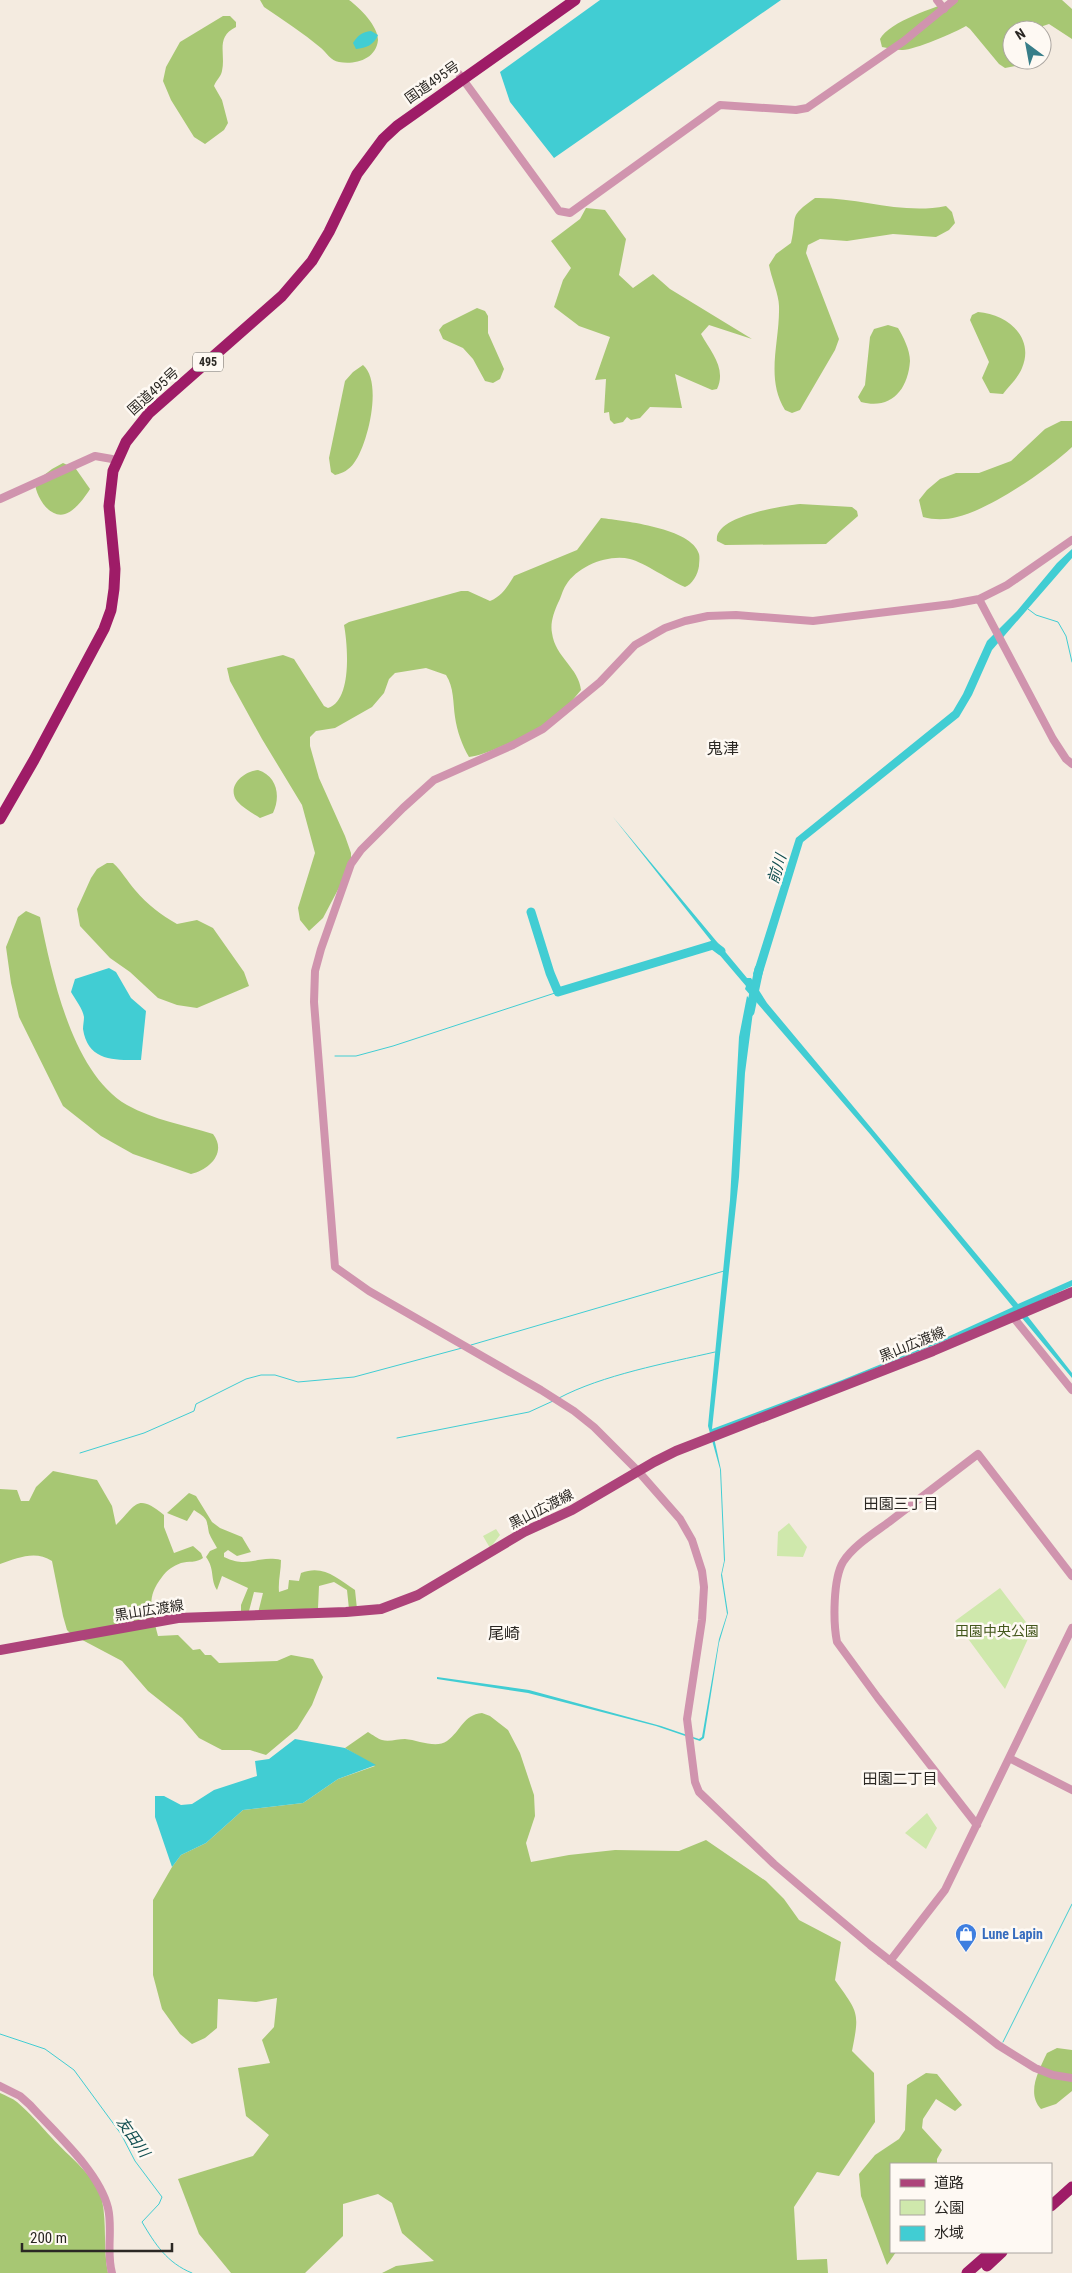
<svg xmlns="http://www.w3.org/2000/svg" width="1072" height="2273" font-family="'Roboto Condensed','Noto Sans JP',sans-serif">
	<rect width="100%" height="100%" fill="#f4ebe0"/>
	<path fill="#cfe8ac" d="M789,1523l18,24 -4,10 -26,-1 1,-24z
		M496,1529l4,6 -10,13 -7,-12z
		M1000,1588l32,42 -27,59 -50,-68z
		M927,1813l10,15 -11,21 -21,-16z"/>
	<path fill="#a7c773" d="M260,0h89c11,8 29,26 29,40 -2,20 -24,25 -39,22 -8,-1 -13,-10 -18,-14 -18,-15 -38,-28 -57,-41z
		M954,0h108l10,9v30l-23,-15 -6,2 -2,4h-29v30h22l-3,3 -26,5 -6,-4 -29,-35 -4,-3c-10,6 -54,25 -64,24 -6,0 -13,-2 -20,-3l-2,-8c10,-18 55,-31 74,-39z
		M223,16h7l6,6v5c-21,10 -10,27 -14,44 -1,6 -6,9 -8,15l8,14 6,23 -4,7 -19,14 -11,-7 -23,-37 -8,-19 3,-14 14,-25z
		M815,198c44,-1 86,17 131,8l6,6 3,11 -6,7 -13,7 -43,-3 -46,7 -27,-2 -12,6 -2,8 33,86 -4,11 -35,60 -8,3 -7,-3c-20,-32 -5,-68 -6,-104 0,-11 -8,-29 -10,-41l7,-11 15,-11c7,-29 -4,-25 24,-45z
		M586,208l19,2 21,29 -7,36 14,13 20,-14 17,15 82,50 -43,-14 -8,9c9,17 26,34 16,55l-5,1 -37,-16 7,34 -32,-1 -10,11 -9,2 -4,-3 -4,5 -9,2 -4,-4 -1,-8 -5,1 2,-34 -11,1 15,-43 -31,-11 -25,-19 9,-27 8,-12 -20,-27 29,-22z
		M477,308l8,3 3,5v17l16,36 -4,10 -7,4 -8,-2 -12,-22 -10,-11 -20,-9 -4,-9 4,-5z
		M978,312c29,2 57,25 44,56 -4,10 -13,18 -19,26l-13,-1 -8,-15 7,-16 -19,-42 2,-5z
		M888,325l10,3c5,8 12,22 12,33 -2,29 -19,49 -49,41l-3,-5 7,-12 5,-48 4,-8z
		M363,365c20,17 5,79 -9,98 -5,7 -11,10 -19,12l-4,-3 -2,-14 16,-77 8,-9z
		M1061,421h11v26c-23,22 -83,63 -115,70 -11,3 -23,3 -34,0l-4,-17 8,-10 13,-11 16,-6h23l32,-12 34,-32z
		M63,463l13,6 14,20c-5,8 -15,22 -25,25 -16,5 -30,-19 -30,-32l17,-13z
		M800,504l52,3 5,4 1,5 -32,28 -101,1 -8,-4c-4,-25 66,-35 83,-37z
		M601,518c23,3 91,10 98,36 1,4 0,9 0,12 -1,8 -7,19 -14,21 -14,-6 -42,-25 -55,-28 -22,-5 -52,7 -64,26 -4,6 -5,13 -8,18 -4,9 -8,20 -6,30 3,24 27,35 29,57 -8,9 -15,19 -23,27 -12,10 -74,40 -89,40 -7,-12 -12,-26 -14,-40 -2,-14 -1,-30 -9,-42l-20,-7 -31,5 -6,6 -5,14 -12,14 -37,21 -19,3 -6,6v9l9,32 26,58 6,17v12l-28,53 -14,13 -9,-11 -2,-12 17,-55 -13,-48 -40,-66 -32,-58 -3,-13 56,-13 11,4 30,47 4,2c24,-7 20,-62 16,-83l5,-3 112,-31h7l22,10c12,-5 18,-15 24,-25l63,-26z
		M258,770c19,6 23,26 15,43l-13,5c-8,-5 -17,-10 -23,-17 -11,-15 7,-30 21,-31z
		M107,863h6c9,8 14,18 22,27 13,15 26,25 42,34l20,-4 16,8 31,44 5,14 -52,22 -20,-3 -19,-7 -28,-26 -20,-14 -30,-32 -3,-17 14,-31 6,-9z
		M26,911l14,6c12,58 32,156 87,188 27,15 57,20 86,29 14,18 -3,36 -22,40l-58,-20 -32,-18 -38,-30 -44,-89 -8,-34 -5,-36 12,-30z
		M53,1471l44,9 15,26 4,19c20,-19 20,-33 48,-10v12l10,26 19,-7 8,7 2,5c-6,5 -15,3 -22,5 -8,3 -14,7 -19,14 -17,22 -10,34 -4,59l20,-1 15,15 7,-1 5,6h6l8,8 58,-2 14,-6 22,4 10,18 -11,28 -15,24 -31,26 -16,-5h-28l-23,-12 -17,-20 -34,-27 -26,-30 -51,-27 -4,-4 -4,-14 -11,-55c-17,-11 -34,-3 -52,3v-75l17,1 4,11h8l7,-14z
		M189,1493l7,3 16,26 8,6 22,9 9,15 -14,4 -9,-6 -4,3v4c25,12 33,-2 57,3 0,11 -3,21 -2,32l9,-3 1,-9 10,1 2,-8c22,-9 36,5 54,17l2,19h-8l-2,-19 -13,-8 -15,4 -1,22 -60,5 5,-20 -9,-1 -5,19 -8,2v-8l7,-17 -26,-12 -5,14c-7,-11 -2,-21 -11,-33l4,-6 7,-3c-2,-4 -6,-10 -8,-15 -3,-15 0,-13 -15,-23l-7,11 -20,-8z
		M482,1713l8,3 18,14 12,23 14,42 1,21 -9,27 5,19 38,-7 46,-5 64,1 27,-11 60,41 18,18 15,21 42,22 -6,38c23,33 25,31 17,71l22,22 1,49 -36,54 -22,-4 -23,35 3,53 30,-1 1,14h-446l14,-7 38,-5 -32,-28 -10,-30 -14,-9 -35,10v32l-38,37h-74l-32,-39 -21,-55 75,-23 16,-21 -23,-19 -8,-48 32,-5 -8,-23 12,-13 3,-29 -21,4 -38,-3 -1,29 -12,10 -13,6 -12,-10 -18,-25 -9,-34v-75l19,-33 9,-12 25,-12 37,-33 60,-7 35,-24 37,-13 -30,-18 23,-16c5,3 10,7 14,8 7,2 16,-1 23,-1 13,1 31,10 42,2 14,-10 16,-26 35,-28z
		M1057,2048l15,2v41l-16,13 -15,5c-15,-16 -2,-39 6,-56z
		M926,2073l11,1 25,31 -7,6 -19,-12 -13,20 -1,9 20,22 -5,9v5h-46v88h5l-9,13 -26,-69 -2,-22 16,-19 24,-16 6,-9 2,-45z
		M0,2093c6,3 12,5 17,9 13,11 23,23 35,36 15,17 45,39 50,62 5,24 1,49 6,73h-108z"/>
	<path fill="#41cdd3" d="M600,0h181l-227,158 -44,-56 -10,-30z
		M371,31l7,4c-4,10 -12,13 -22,14l-3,-6c5,-8 9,-11 18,-12z
		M1072,549v9l-80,92 -20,45 -13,22 -156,125 -43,140 -7,-8 43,-136 157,-127 10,-17 24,-53 30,-30 40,-48z
		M613,817l134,161h4l16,25 251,301 54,-24v6l-50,23 50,64v5l-55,-66 -304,121 8,37 4,90 -3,14 6,39 -9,30 -15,95 -4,3 -44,-15 -128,-33 -91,-14v-2l92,13 132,36 38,13 3,-2 17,-98 8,-25 -6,-39 3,-14 -4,-92 -12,-43 22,-226 9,-163 8,-41 7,8 -9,69 -6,104 -27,252 130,-49 101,-41 70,-32 -143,-173 -125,-145 1,-3 -34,-40v-4z
		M109,968l7,4 15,26 15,13 -5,49c-26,0 -53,2 -58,-31 0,-4 1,-8 1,-12 -1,-8 -9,-18 -13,-25l4,-13z
		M295,1739l50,9 31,17 -38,14 -35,24 -60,7 -37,33 -25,12 -9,12 -17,-50v-21h9l17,9 11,-1 22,-14 43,-14 -2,-15 14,-2z"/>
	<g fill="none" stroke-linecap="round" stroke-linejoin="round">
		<path stroke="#41cdd3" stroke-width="1" d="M1028,609l8,6 22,7 8,14 6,26
			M335,1056h21l37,-10 165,-54
			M471,1345l253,-74
			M559,1398c43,-23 108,-35 156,-46
			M397,1438l132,-26 24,-11
			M80,1453l64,-20 50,-22 2,-7 50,-25 15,-4h14l23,7 56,-5 108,-29
			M0,2034l45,15 29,21 47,64 14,27 27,36 -3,7 -17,18c13,22 25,41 50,51
			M1003,2042l69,-138"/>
		<path stroke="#41cdd3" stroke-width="9" d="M531,912l19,61 8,19 155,-47 8,6
			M750,1012l9,-43"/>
		<path stroke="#d094ae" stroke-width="8" d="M937,0l7,9
			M459,74l100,137 11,2 150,-108 76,5 11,-2 97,-67 50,-41
			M0,499l95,-43 17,3
			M1072,540l-65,45 -28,14 -27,5 -139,17 -77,-6 -28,1 -23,5 -20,7 -30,17 -35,37 -57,47 -30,16 -79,35 -31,28 -42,42 -10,14 -30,85 -6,22 -1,31 21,265 34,24 172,99 33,21 20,16 44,44 42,48 12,21 10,31 2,16 -2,33 -15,99 8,63 4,10 75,72 47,40 49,41 128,100 37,23 18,7 19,3
			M979,599l74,140 13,20 6,5
			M1013,1317l59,73
			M1009,1758l63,32
			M977,1825l-99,-127 -41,-56c-4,-20 -4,-63 6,-80 10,-16 31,-29 46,-40 30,-23 59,-45 89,-68l94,122
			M890,1961l55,-71 127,-262
			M0,2086l20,10 10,9c25,28 69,66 78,103 5,21 -2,44 4,65"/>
		<path stroke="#ad437a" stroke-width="10" d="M0,1650l178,-32 168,-6 35,-3 37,-14 106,-63 48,-22 82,-48 22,-11 257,-100 139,-59"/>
		<path stroke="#9e1c67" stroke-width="11" d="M0,819l34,-59 70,-131 7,-19 3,-21 1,-20 -6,-63 4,-35 13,-29 23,-29 133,-117 30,-35 17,-29 28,-58 26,-35 14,-13 178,-126
			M1051,2206l21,-19
			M987,2266l15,-14
			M967,2273l24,-21"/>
	</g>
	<defs>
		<g id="shop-pin" transform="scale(1.125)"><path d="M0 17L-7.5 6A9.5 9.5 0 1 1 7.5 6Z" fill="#3f7fe0" stroke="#fef9f3"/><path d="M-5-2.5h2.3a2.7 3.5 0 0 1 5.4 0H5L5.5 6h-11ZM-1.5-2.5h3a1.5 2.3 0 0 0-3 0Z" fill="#fff"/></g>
	</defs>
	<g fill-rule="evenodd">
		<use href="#shop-pin" x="966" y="1934"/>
	</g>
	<g text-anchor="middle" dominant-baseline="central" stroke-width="5" stroke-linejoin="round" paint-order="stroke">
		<rect fill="#fef9f3" stroke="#6a6762" stroke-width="1" x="193" y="352.5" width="30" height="19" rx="4"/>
		<g font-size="12" font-weight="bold" fill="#2b2824">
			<text x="208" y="362">495</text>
		</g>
		<g font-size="14" fill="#2b2824" stroke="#fef9f3">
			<text transform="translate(432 82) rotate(-35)">国道495号</text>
			<text transform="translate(153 391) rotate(-42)">国道495号</text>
			<text transform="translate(912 1344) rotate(-22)">黒山広渡線</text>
			<text transform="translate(541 1509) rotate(-27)">黒山広渡線</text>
			<text transform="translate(149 1610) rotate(-9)">黒山広渡線</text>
		</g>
		<g font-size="14" fill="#43571c" stroke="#fef9f3">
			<text x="997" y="1631">田園中央公園</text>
		</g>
		<g font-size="14" font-weight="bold" fill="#366cbe" stroke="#fef9f3" text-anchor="start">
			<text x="982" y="1934">Lune Lapin</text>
		</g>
		<g font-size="15" font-style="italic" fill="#124e50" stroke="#fef9f3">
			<text transform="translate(777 869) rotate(-73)">前川</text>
			<text transform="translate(133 2137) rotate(55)">友田川</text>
		</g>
		<g font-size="15" fill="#2b2824" stroke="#fef9f3">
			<text x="901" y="1504">田園三丁目</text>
			<text x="900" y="1779">田園二丁目</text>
		</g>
		<g font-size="16" fill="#2b2824" stroke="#fef9f3">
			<text x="723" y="748">鬼津</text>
			<text x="504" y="1633">尾崎</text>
		</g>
	</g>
	<rect x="890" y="2163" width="162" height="90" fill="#fef9f3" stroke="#aaa5a0"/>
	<rect x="900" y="2179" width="25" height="8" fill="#ad437a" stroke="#aaa5a0"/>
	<text x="934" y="2188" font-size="15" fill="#2b2824">道路</text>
	<rect x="900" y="2200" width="25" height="15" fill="#cfe8ac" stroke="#aaa5a0"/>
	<text x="934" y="2213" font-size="15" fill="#2b2824">公園</text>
	<rect x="900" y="2226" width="25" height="15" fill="#41cdd3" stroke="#aaa5a0"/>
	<text x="934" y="2238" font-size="15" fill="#2b2824">水域</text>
	<g transform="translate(1027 45) rotate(328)"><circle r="24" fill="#fef9f3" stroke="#aaa5a0"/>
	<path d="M0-4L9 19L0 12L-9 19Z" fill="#377e89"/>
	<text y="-8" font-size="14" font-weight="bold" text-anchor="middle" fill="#2b2824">N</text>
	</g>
	<path d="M22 2243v8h150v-8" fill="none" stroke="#2b2824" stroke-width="2.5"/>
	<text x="30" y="2243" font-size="15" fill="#2b2824" stroke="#fef9f3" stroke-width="4" paint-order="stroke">200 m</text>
</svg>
